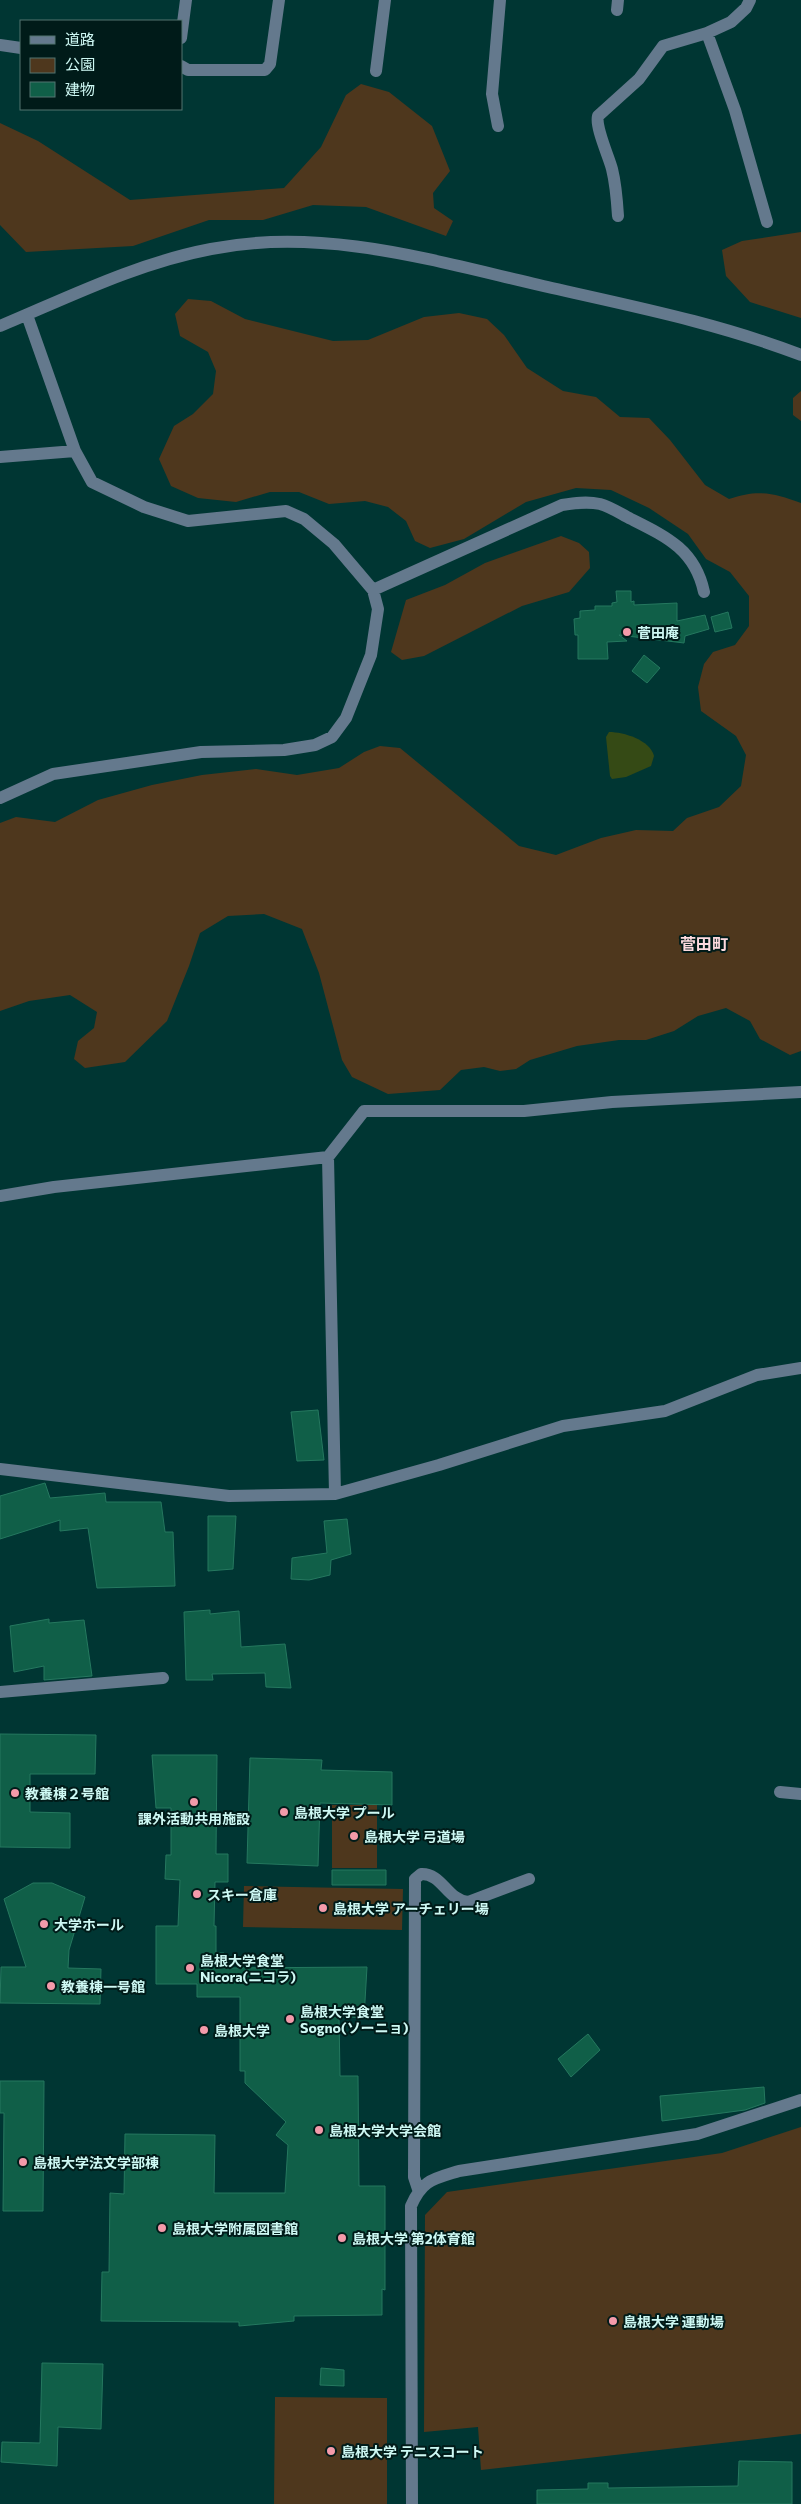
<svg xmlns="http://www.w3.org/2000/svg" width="801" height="2504" font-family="Commissioner,'Noto Sans JP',sans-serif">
	<rect width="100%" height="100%" fill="#003633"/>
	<path fill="#4e371d" d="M361,84l28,8 43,34 18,45 -17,22 1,15 19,13 -7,15 -80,-29 -53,-2 -50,15h-54l-76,26 -107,6 -26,-27v-102l38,18 92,59 154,-12 37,-41 25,-52z
		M801,232v86l-51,-16 -24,-26 -4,-26 20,-9z
		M188,299l23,2 34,18 88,22 35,-1 56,-23 35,-4 28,6 17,16 23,33 36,23 33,6 24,20 29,1 21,22 35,45 24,14c29,-10 44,-6 72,4v548l-11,4 -30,-16 -10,-18 -24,-13 -28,8 -24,15 -28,9h-27l-42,6 -47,14 -14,9 -16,2 -16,-4 -23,3 -21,20 -52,4 -36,-17 -10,-17 -23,-87 -17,-44 -38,-15 -36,2 -28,17 -11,33 -22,55 -42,41 -40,6 -11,-9 4,-18 16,-13 3,-16 -27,-17 -41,6 -29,10v-188l16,-6 39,5 43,-22 54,-15 50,-10 54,-6 41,6 42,-7 25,-16 16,-6 20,2 119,98 37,9 45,-17 35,-8 37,1 14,-13 32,-11 22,-21 5,-31 -10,-19 -35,-25 -3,-24 6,-23 9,-12 22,-7 14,-19v-30l-19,-24 -24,-13 -18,-25 -39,-26 -38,-18 -35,-2 -50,14 -62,37 -34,9 -15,-7 -9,-20 -18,-14 -23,-6 -36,3 -30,-12h-29l-34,10 -38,-4 -27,-12 -12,-27 15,-33 19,-12 20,-20 3,-23 -8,-19 -28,-16 -5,-22z
		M801,391v30l-8,-6v-17z
		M561,536l18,7 10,9 1,16 -21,24 -47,14 -98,50 -22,4 -11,-8 15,-52 39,-15 40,-22z
		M332,1805h45v63h-45z
		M244,1886l159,3 -1,41 -159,-3z
		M801,2127v307l-320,36 -3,-43 -54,5 1,-217 22,-23 275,-39z
		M275,2397l112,1v106h-113z"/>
	<path fill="#354a15" d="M609,732c15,0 41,8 45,24l-3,10 -25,11 -14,2 -2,-3 -4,-39z"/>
	<path fill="#105f48" stroke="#25785f" d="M616,591h15v11l3,-1v4l43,-2v18l28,-6 4,14 -24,7 -1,7 -65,-8 8,6 -20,1 1,17h-30v-24h-3l-1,-16 6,-1v-7l15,-1v-4h17v-3l5,-1z
		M728,612l4,16 -17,4 -4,-15z
		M644,655l16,13 -13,15 -15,-12z
		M318,1410l6,50 -27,1 -6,-49z
		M45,1483l5,15 55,-5 1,9h55l4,30h8l2,54 -78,2 -9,-60 -28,3v-11l-60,19v-43z
		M208,1516h28l-3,53 -25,2z
		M347,1519l4,35 -20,6 -1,15 -21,5 -18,-1 1,-21 35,-5 -3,-32z
		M210,1610v4l29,-3 2,36 44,-3 6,44 -25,-1 -1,-14 -53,1 1,6h-27l-2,-68z
		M49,1619v4l35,-3 8,56 -48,4v-14l-30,6 -4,-46z
		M0,1734l96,1 -1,39h-65v38l40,1v35l-70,-1z
		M152,1755h65l-1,99h12v28h-13l-1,44h2v27h8v15l143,-1 -3,51 -25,-2 1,60h18l1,110h26v104l-3,-1v26l-88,1v5l-55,5v-4l-138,-1 1,-49h7l1,-79 14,1 1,-60 90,1 -1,58h71l3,-48 -12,-10 10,-13 -41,-39v-12h-5v-74h-43v-13h-41v-58h22l2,-46 -15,-1 1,-24h5v-47h-15z
		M250,1758l72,2 -1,10 71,2v33l-72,-2 -2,63 -71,-3z
		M332,1870h54v15h-54z
		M33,1883h19l33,14 -16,53 -1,18 33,1 -1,35 -100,-1 1,-36h25l-22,-68z
		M588,2034l12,16 -29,27 -13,-18z
		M0,2081h44l-1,130h-40l1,-98h-4z
		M764,2087l1,16 -20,7 -83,11 -2,-25z
		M42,2363l61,1 -2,65 -43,-2 -1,39 -56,-4 1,-20 38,1z
		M321,2368l23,2v16l-24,-1z
		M739,2461l53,1v42h-255v-14l51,-1v-6h20v5l130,-2z"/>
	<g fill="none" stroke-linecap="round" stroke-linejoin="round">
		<path stroke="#64798d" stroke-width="12" d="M617,10l1,-10
			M707,33l28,77 32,112
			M181,38l5,-38
			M0,45l21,3
			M181,66l7,4h77l5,-6 9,-64
			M376,71l9,-71
			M498,126l-6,-32 8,-94
			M618,216c-1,-16 -2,-31 -6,-47 -3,-12 -17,-42 -14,-53l41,-37 24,-33 44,-13 24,-11 15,-14 4,-8
			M0,326c69,-29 137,-63 211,-77 115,-23 230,14 341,39 84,19 169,36 249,67
			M0,457l75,-6
			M373,590l189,-85c12,-2 25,-4 38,-1 11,3 21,10 31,15 36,18 64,31 73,73
			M0,798l53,-24 148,-22 83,-2 31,-5 17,-8 14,-19 25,-63 7,-46 -5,-19 -39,-46 -30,-25 -18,-8 -98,10 -44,-14 -52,-25 -17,-31 -48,-136
			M0,1196l54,-9 274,-30
			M0,1469l229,27 106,-2 104,-29 124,-39 102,-15 92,-36 44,-7
			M335,1494l-7,-337 36,-46h160l88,-9 189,-10
			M0,1692l163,-14
			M780,1792l21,2
			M418,2189l-4,-12 1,-298 6,-5c21,-1 26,26 47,28l61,-23
			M412,2504l-1,-298c11,-26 22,-27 48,-35l238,-37 104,-34"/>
	</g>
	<g fill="#f39aaa" stroke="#001b19" stroke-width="2">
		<circle cx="627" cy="632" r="5"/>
		<circle cx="15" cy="1793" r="5"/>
		<circle cx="194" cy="1802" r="5"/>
		<circle cx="284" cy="1812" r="5"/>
		<circle cx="354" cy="1836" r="5"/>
		<circle cx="197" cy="1894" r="5"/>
		<circle cx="323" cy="1908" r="5"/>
		<circle cx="44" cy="1924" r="5"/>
		<circle cx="190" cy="1968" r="5"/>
		<circle cx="51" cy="1986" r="5"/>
		<circle cx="290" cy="2019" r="5"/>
		<circle cx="204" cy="2030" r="5"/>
		<circle cx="319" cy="2130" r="5"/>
		<circle cx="23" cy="2162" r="5"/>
		<circle cx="162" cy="2228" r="5"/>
		<circle cx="342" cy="2238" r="5"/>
		<circle cx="613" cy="2321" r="5"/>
		<circle cx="331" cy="2451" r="5"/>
	</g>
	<g text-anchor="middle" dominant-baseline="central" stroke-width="4" stroke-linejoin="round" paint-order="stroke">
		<g font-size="14" font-weight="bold" fill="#cef9f4" stroke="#001b19" text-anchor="start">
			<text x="637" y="632">菅田庵</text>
			<text x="25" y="1793">教養棟２号館</text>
			<text x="294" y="1812">島根大学 プール</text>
			<text x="194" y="1818" text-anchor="middle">課外活動共用施設</text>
			<text x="364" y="1836">島根大学 弓道場</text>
			<text x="207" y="1894">スキー倉庫</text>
			<text x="333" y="1908">島根大学 アーチェリー場</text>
			<text x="54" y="1924">大学ホール</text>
			<text x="200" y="1960">島根大学食堂<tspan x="200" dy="16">Nicora(ニコラ)</tspan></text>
			<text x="61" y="1986">教養棟一号館</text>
			<text x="300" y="2011">島根大学食堂<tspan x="300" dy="16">Sogno(ソーニョ)</tspan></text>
			<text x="214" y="2030">島根大学</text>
			<text x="329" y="2130">島根大学大学会館</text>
			<text x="33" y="2162">島根大学法文学部棟</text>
			<text x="172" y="2228">島根大学附属図書館</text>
			<text x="352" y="2238">島根大学 第2体育館</text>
			<text x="623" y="2321">島根大学 運動場</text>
			<text x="341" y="2451">島根大学 テニスコート</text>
		</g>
		<g font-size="16" font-weight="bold" fill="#fddadf" stroke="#001b19">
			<text x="704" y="943">菅田町</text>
		</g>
	</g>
	<rect x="20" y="20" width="162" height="90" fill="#001b19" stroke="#527471"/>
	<rect x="30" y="36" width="25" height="8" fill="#64798d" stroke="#527471"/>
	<text x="65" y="45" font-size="15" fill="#cef9f4">道路</text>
	<rect x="30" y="58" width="25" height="15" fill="#4e371d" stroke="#527471"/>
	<text x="65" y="70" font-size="15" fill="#cef9f4">公園</text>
	<rect x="30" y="82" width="25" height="15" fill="#105f48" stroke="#527471"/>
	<text x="65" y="95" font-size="15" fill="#cef9f4">建物</text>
</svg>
